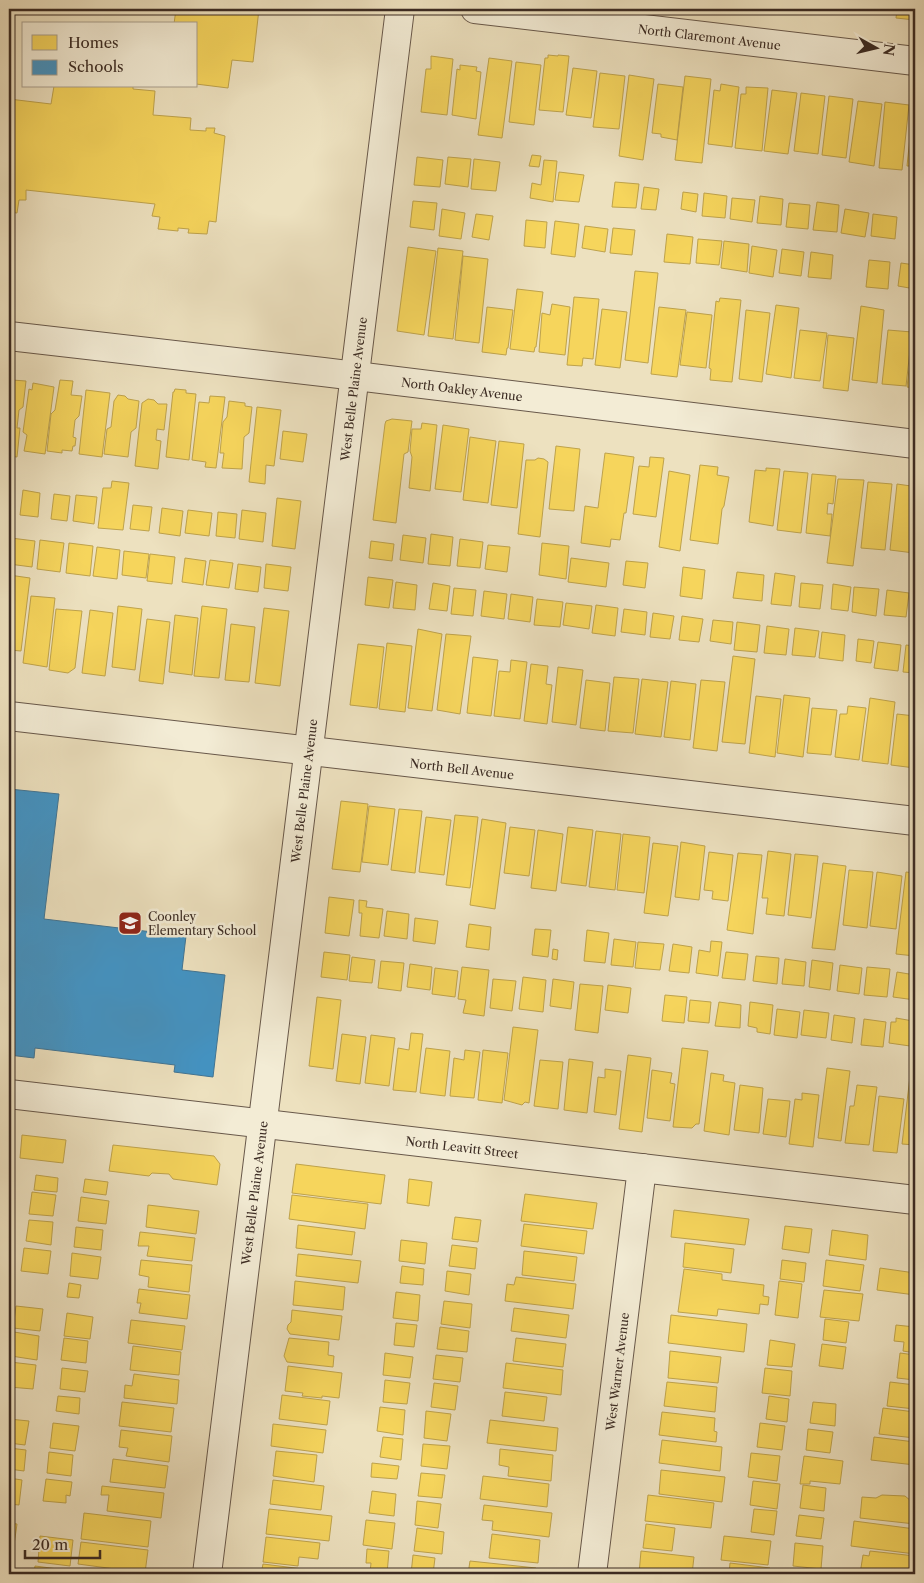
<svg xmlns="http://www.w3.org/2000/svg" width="924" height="1583" font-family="'Libre Caslon Text',serif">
	<rect width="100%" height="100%" fill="#ede1bf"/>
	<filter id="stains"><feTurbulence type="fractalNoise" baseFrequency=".004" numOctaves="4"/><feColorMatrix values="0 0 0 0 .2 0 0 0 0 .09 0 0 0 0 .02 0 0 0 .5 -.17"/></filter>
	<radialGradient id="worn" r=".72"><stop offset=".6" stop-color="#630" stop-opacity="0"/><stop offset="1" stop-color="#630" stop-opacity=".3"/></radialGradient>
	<path fill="#f6d55c" stroke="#bea24b" d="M176,9h83l-6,53 -21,-2 -4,28 -32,-4v-60h-22z
		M897,9h18v11l-19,-2z
		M548,55l10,1v-1l11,1 -6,56 -24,-2 6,-52h3z
		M431,56l22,3 -6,56 -26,-3 5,-43h5z
		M489,58l23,3 -10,77 -24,-3z
		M516,62l25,3 -7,60 -25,-3z
		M460,65l17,2 -1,4 5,1 -5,47 -24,-4 5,-46 3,1z
		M573,68l24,3 -6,47 -25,-3z
		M600,73l25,3 -6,53 -26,-2z
		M629,75l25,4 -11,81 -24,-4z
		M685,76l26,3 -9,84 -27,-3z
		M658,84l25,3 -6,53 -16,-3v-3l-9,-1z
		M721,84l18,3 -7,60 -24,-3 6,-54 6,1z
		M54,86h79v3l22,2 -2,24 38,3 -1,12 16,1v-3h9l-1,5 11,3 -9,86 -7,-1 -2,13 -19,-1 1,-4 -11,-1v3l-20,-2 2,-12 -8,-1 3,-12 -129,-14v10h-7l-2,13 -8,-1v-113l42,5z
		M746,87l22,1 -6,63 -27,-3 6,-54h5z
		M772,90l25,3 -9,61 -24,-3z
		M801,93l24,3 -7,58 -24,-3z
		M829,96l24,3 -7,59 -24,-3z
		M858,101l24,3 -8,62 -25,-4z
		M885,102l24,3 -7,65 -23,-2z
		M913,108h2v58h-8z
		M532,155l9,1 -2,11 -10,-1z
		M417,157l26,3 -3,27 -26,-2z
		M448,157l23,2 -3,28 -23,-3z
		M474,159l26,3 -4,29 -25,-2z
		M544,160l13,1 -4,41 -23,-4 2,-15 9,2z
		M559,172l25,3 -5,27 -24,-2z
		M615,182l24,2 -3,24 -24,-1z
		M644,187l15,2 -3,21 -15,-1z
		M683,192l15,2 -2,18 -15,-3z
		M704,193l23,3 -2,22 -23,-2z
		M760,196l23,3 -2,26 -24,-2z
		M732,198l23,2 -3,22 -22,-3z
		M413,201l24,2 -3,27 -24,-3z
		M817,202l22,3 -2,27 -24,-2z
		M789,203l21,2 -2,24 -22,-2z
		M442,209l23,4 -4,26 -22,-3z
		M845,209l24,4 -4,24 -24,-4z
		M476,214l17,2 -4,24 -17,-3z
		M873,214l24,3 -2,22 -24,-3z
		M526,220l21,2 -2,26 -21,-2z
		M555,221l24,3 -4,33 -24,-3z
		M585,226l23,3 -3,23 -23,-4z
		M613,228l22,2 -3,25 -22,-2z
		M667,234l26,3 -3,27 -26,-2z
		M698,239l24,2 -3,24 -23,-2z
		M724,241l25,3 -2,28 -26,-4z
		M752,246l25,4 -4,27 -24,-4z
		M408,247l28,4 -12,84 -27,-4z
		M438,248l25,3 -10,88 -25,-3z
		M782,249l22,3 -3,24 -22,-3z
		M811,252l22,3 -2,24 -23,-2z
		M463,256l25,3 -9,84 -24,-3z
		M869,260l21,2 -2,27 -22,-2z
		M901,263l14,2v24l-17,-3z
		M635,271l23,2 -10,90 -23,-3z
		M517,289l26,3 -7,55h-1l-1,5 -24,-3z
		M574,297l25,2 -6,60 -10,-1 -1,8 -15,-1z
		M720,298l21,2 -9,82 -22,-2 1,-11 -2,-1 7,-67 3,1z
		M552,304l18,3 -5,48 -26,-3 3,-39 8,2z
		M776,305l23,3 -8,70 -25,-4z
		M861,306l23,4 -7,73 -25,-3z
		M487,307l26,3 -5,38h-1l-1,7 -24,-3z
		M659,307l27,3 -9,67 -26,-3z
		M602,309l25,3 -7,56 -25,-3z
		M746,310l24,3 -8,69 -23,-3z
		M687,312l25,3 -6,53 -26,-3z
		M915,318v76h-1l1,-6 -8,-1z
		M800,330l27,3 -7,48 -26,-3z
		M888,330l24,2 -6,54 -24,-2z
		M828,335l26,3 -6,53 -25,-3z
		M12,380l14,1 -3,26 -4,3 -2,18h3l-3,29 -8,-1v-73l3,1z
		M60,380l13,1 -2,14 11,1 -3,20 -4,4 -2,17 3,1 -1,8h-2l-1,5 -10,-1v3l-15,-2 4,-37 4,-4z
		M33,383l21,4 -9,67 -21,-3 3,-16 -4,-3 6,-43 3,1z
		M175,389l11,1v3l10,1 -7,66 -23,-3 7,-65h1z
		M86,390l24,3 -8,64 -23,-3z
		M118,395l7,1 3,3 11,2 -3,27 -5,4 -3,25 -24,-3 3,-25 4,-2 3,-26z
		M210,396l15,1 -9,71 -11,-1 1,-5 -14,-2 7,-58 10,1z
		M148,399l6,1 4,4h9l-3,26 -7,-1 -1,11 5,1 -3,28 -23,-3 7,-63z
		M229,401l16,2v3l7,1 -3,26 -5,4 -2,32 -20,-1 2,-15h-4l3,-31 4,-5z
		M257,407l24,3 -7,56 -8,-1 -1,19 -16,-2z
		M392,419l20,2 -4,31 -4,2 -8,69 -23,-3 12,-96 1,-3z
		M422,423l15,2 -7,66 -21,-3 3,-31 -2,-6 2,-22h9z
		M443,425l26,4 -8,63 -26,-3z
		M283,431l24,3 -4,28 -23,-3z
		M470,437l26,4 -8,62 -25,-3z
		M499,441l25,3 -7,64 -26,-3z
		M556,446l24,3 -6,62 -25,-2z
		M605,453l29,4 -8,56h-2l-4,27 -9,-1 -1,8 -29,-4 4,-37 13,2z
		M650,457l14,1 -8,59 -23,-3 6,-48 10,1z
		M538,458l6,1 4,3 -8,75 -22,-3 8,-74h9z
		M700,465l18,2 -1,8 12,2 -5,29 -2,3 -4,35 -28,-4z
		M766,468l14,1 -7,57 -24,-4 6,-52 11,1z
		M669,471l21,4 -10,76 -21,-4z
		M784,471l24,2 -7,60 -24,-3z
		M812,474l24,2 -3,28 -5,-1 -1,11h5l-2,22 -24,-3z
		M838,479l26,1 -11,86 -26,-3z
		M112,481l17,2 -6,47 -25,-2 5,-40h8z
		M868,482l24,2 -7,66 -24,-2z
		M897,484l14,2 -1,5 5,1v23h-1l-1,13h2l-1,25 -24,-3z
		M23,490l17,3 -2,24 -18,-2z
		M54,494l16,2 -3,25 -16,-2z
		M76,495l21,2 -3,27 -21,-3z
		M277,498l24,3 -6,48 -23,-3z
		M133,505l19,2 -3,24 -19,-2z
		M162,508l21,3 -3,25 -21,-3z
		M188,510l24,3 -3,23 -24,-3z
		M242,510l24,3 -3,29 -24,-3z
		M218,512l19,2 -2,24 -19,-2z
		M431,534l22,3 -3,29 -22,-2z
		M403,535l23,3 -3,25 -23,-3z
		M11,538l24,3 -3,26 -23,-3z
		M460,539l23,3 -3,26 -23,-2z
		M40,540l24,3 -4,29 -23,-3z
		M371,541l23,3 -2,17 -23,-3z
		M69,543l24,3 -3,30 -24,-3z
		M542,543l27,3 -3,33 -27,-4z
		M488,545l22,2 -3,25 -22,-3z
		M97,547l23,3 -3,29 -24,-3z
		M124,551l25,3 -3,24 -24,-3z
		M150,554l25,3 -3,27 -25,-3z
		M185,558l21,3 -3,24 -21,-3z
		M571,558l38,5 -3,24 -38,-5z
		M210,560l23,3 -4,25 -23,-3z
		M626,561l22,2 -3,25 -22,-3z
		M238,564l23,3 -3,25 -23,-3z
		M266,564l25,3 -3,24 -24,-3z
		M683,567l22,3 -3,29 -22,-3z
		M737,572l27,3 -2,26 -29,-3z
		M775,573l20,3 -4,30 -20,-2z
		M9,575l21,3 -9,73 -12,-1z
		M368,577l25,3 -4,28 -24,-3z
		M396,582l21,3 -2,25 -22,-2z
		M433,583l17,3 -3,25 -18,-2z
		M801,583l22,2 -3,24 -21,-2z
		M833,584l18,3 -3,24 -17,-2z
		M854,587l25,2 -3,27 -24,-4z
		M454,588l22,2 -3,26 -22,-2z
		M887,590l22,3 -3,24 -22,-2z
		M484,591l23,3 -3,25 -23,-3z
		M912,593h3v26l-5,-1z
		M511,594l22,3 -3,25 -22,-3z
		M31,596l24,2 -8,69 -24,-4z
		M537,599l26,3 -3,25 -26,-2z
		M566,603l26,3 -3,23 -26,-4z
		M596,605l22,3 -3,28 -23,-3z
		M118,606l24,3 -7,61 -23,-3z
		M202,606l25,3 -8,69 -25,-2z
		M264,608l25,3 -9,75 -25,-3z
		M56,609l26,2 -7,57 -7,5 -19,-3z
		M624,609l23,3 -2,23 -24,-3z
		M90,610l23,3 -8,63 -23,-3z
		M653,613l21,3 -4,23 -20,-2z
		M175,615l23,3 -6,57 -23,-3z
		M682,616l21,3 -4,23 -20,-2z
		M147,619l23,3 -7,62 -24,-3z
		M713,620l20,2 -2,22 -21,-3z
		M737,622l23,3 -3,27 -23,-2z
		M231,624l24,3 -6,55 -24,-2z
		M767,626l22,3 -3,26 -22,-2z
		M795,628l24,3 -4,26 -23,-2z
		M418,629l24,5 -10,77 -24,-3z
		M822,632l23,3 -2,26 -24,-3z
		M446,634l25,2 -11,78 -23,-4z
		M858,639l16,2 -3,22 -15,-2z
		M878,642l23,3 -3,26 -24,-3z
		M387,643l25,3 -7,66 -26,-3z
		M358,644l26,3 -7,61 -27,-3z
		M906,645l9,1v27l-12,-1z
		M733,656l22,3 -10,85 -23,-2z
		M473,657l25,3 -7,56 -24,-3z
		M511,660l16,2 -7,57 -26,-3 5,-45 11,1z
		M531,664l17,2 -2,18 6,1 -5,39 -23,-3z
		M558,667l25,3 -7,55 -24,-3z
		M614,677l25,2 -6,54 -25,-2z
		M642,679l26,3 -7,55 -26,-3z
		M586,680l24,3 -5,48 -25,-3z
		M701,680l24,2 -8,69 -24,-3z
		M671,681l25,3 -6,56 -26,-3z
		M784,695l26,3 -7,59 -26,-4z
		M756,696l25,3 -6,58 -26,-4z
		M870,698l25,4 -7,62 -26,-3z
		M848,706l18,2 -7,52 -24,-3 5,-43h7z
		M812,708l25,2 -6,45 -24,-2z
		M897,714l18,2v52l-24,-3z
		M341,801l27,3 -8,68 -28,-3z
		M369,806l26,3 -7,56 -26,-3z
		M399,809l23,2 -7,62 -24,-3z
		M455,815l23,2 -8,71 -24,-3z
		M426,817l25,3 -7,55 -25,-3z
		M482,819l24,4 -11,86 -25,-4z
		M510,827l25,3 -6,46 -25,-3z
		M568,827l25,3 -7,56 -25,-3z
		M538,830l25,4 -7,57 -25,-3z
		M596,831l25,3 -6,56 -26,-3z
		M623,834l27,3 -6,56 -27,-3z
		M681,842l24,4 -6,54 -24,-3z
		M653,843l25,3 -10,70 -24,-3z
		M768,851l23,3 -7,62 -18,-2 2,-16h-6z
		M709,852l24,3 -5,46 -16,-2 1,-8 -9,-1z
		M738,853l24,2 -9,79 -26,-4z
		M795,854l23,2 -7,62 -23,-3z
		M823,863l23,3 -11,84 -23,-2z
		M849,870l24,2 -6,56 -24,-3z
		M877,872l25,4 -6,53 -26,-3z
		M906,872l9,1v83l-19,-2z
		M329,897l25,3 -5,36 -24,-3z
		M359,900l8,1 -1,6 17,2 -4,29 -19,-2 2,-23h-3z
		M387,911l22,3 -2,25 -23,-3z
		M415,918l23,3 -3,23 -22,-3z
		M469,924l22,3 -2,23 -23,-3z
		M535,929l16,1 -3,27 -16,-2z
		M587,930l22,3 -4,30 -21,-2z
		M614,939l22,3 -3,25 -22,-2z
		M711,941l11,1 -4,34 -22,-3 3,-23 11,2z
		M638,942l26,2 -4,26 -25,-2z
		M673,944l19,3 -3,26 -20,-2z
		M553,949l5,1 -1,10 -5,-1z
		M324,952l26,3 -3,25 -26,-3z
		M726,952l22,2 -3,26 -23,-2z
		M756,956l23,2 -2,26 -24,-3z
		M352,957l23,3 -3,23 -23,-2z
		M785,959l21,3 -2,24 -22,-2z
		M812,960l21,3 -3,27 -21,-3z
		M381,961l23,2 -3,28 -23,-3z
		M410,964l22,3 -2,23 -23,-3z
		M840,965l22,3 -3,26 -22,-3z
		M462,967l27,3 -5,46 -21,-3 3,-13 -8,-1z
		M867,967l23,2 -3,28 -23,-2z
		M435,968l23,3 -3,26 -23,-3z
		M897,972l18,3v25l-22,-3z
		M523,977l23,3 -3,32 -24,-3z
		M493,979l23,2 -4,30 -22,-3z
		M553,979l21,3 -3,27 -21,-3z
		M580,984l23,2 -5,47 -23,-3z
		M608,985l23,3 -3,25 -23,-3z
		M665,995l22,2 -3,26 -22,-2z
		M317,997l24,3 -8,69 -24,-3z
		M690,1000l21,2 -2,21 -21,-2z
		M719,1002l22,3 -1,23 -25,-2z
		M750,1002l23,3 -3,29 -13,-2v-4l-9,-2z
		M777,1009l23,3 -3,26 -23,-3z
		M804,1010l25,3 -3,25 -25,-3z
		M834,1015l21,3 -3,25 -21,-3z
		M896,1018l17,3 -3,25 -21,-3 2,-21h5z
		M864,1019l22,3 -3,25 -22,-2z
		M513,1027l25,3 -9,73 -4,-1 -3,3 -18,-5z
		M411,1033l12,1 -7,58 -23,-2 5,-42 11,2z
		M342,1034l24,3 -6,47 -24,-3z
		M371,1035l24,3 -6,48 -24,-3z
		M426,1048l24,3 -5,45 -25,-3z
		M682,1048l26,3 -9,73h-3l-4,4 -19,-1z
		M465,1050l15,2 -6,46 -24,-2 4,-38 10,2z
		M483,1050l25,3 -6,50 -24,-3z
		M628,1055l23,3 -9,74 -23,-3z
		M569,1059l24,3 -6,51 -23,-3z
		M540,1060l23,2 -5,47 -24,-3z
		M827,1068l23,3 -9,70 -23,-3z
		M911,1068l4,1v76l-13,-1z
		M605,1069l16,2 -5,44 -22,-3 4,-35 7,1z
		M652,1070l20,3 -2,10 5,1 -5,37 -23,-3z
		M711,1073l13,2 -1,6 12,2 -6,52 -25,-4z
		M740,1085l23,3 -4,45 -25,-3z
		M857,1085l20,2 -8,58 -24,-2 5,-37h4z
		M802,1093l17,2 -6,52 -24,-3 6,-45 7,1z
		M879,1096l25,3 -7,54 -24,-2z
		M768,1099l22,2 -4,36 -23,-3z
		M22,1135l44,5 -3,23 -43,-5z
		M113,1145l101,11 6,8 -3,21 -44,-6 -4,-5 -17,-1 -3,3 -40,-5z
		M296,1164l89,11 -4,29 -89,-11z
		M36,1175l22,3 -1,14 -23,-2z
		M85,1179l23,3 -2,13 -23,-3z
		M409,1179l23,3 -3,24 -22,-3z
		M32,1192l24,3 -3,21 -24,-2z
		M525,1194l72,9 -4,26 -72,-8z
		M292,1195l76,9 -3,25 -76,-10z
		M81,1197l28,4 -3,23 -28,-3z
		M148,1205l51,6 -3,23 -50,-7z
		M674,1210l75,9 -4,26 -74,-8z
		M455,1217l26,3 -3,22 -26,-3z
		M29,1220l24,2 -2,23 -25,-4z
		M524,1224l63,7 -3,23 -63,-8z
		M298,1225l57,7 -3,23 -56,-7z
		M785,1226l27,3 -3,24 -27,-4z
		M76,1227l27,3 -2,20 -27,-3z
		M832,1230l36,5 -2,25 -37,-5z
		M140,1232l55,6 -3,23 -45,-5 2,-10h-11z
		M401,1240l26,3 -2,21 -26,-3z
		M685,1243l49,6 -3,24 -48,-6z
		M452,1245l25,3 -2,21 -26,-3z
		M9,1247l5,1 -3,25 -2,-1z
		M24,1248l27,3 -3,23 -27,-3z
		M524,1251l53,6 -3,24 -52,-6z
		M72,1253l29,4 -3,22 -28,-3z
		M298,1254l63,7 -3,22 -62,-7z
		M141,1260l51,5 -3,27 -41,-5 1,-10 -10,-2z
		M782,1260l24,3 -2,19 -24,-3z
		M826,1260l38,5 -4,26 -37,-5z
		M402,1266l22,3 -1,16 -23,-2z
		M880,1268l35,5v22l-38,-5z
		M684,1269l38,5v6l42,5 -1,11 6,1 -1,8 -8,-1 -1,10 -41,-5 -1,7 -39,-4z
		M447,1271l24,3 -2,21 -24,-4z
		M516,1277l60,7 -3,25 -68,-8 2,-17 7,1z
		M295,1281l50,6 -2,23 -50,-5z
		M779,1281l23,3 -4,34 -23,-3z
		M69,1283l12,2 -2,13 -12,-1z
		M139,1289l51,6 -3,24 -48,-6 2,-10h-4z
		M824,1290l39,4 -4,27 -39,-4z
		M396,1292l24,3 -2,26 -25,-3z
		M444,1301l28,3 -2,24 -29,-4z
		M16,1306l27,3 -3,22 -27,-3z
		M514,1308l55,7 -3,23 -55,-7z
		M292,1310l50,6 -3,24 -49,-6 -3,-5 1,-4 3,-3z
		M67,1313l26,4 -3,22 -26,-3z
		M671,1315l76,9 -3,28 -76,-9z
		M825,1319l24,3 -3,21 -23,-3z
		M131,1320l54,6 -3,24 -54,-7z
		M396,1323l21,2 -3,22 -20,-2z
		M896,1325l19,2v26l-12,-2 1,-9 -10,-1z
		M440,1327l29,4 -2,21 -30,-3z
		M14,1332l25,4 -2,24 -26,-4z
		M64,1338l24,3 -2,22 -25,-3z
		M289,1338l40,4 -1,13 6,1 -1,11 -46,-5 -3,-6z
		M516,1338l50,6 -3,23 -50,-6z
		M770,1340l25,4 -3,23 -25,-2z
		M822,1344l24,3 -3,22 -24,-3z
		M133,1346l48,6 -2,23 -49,-5z
		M670,1351l51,6 -3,26 -50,-5z
		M385,1353l28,4 -3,21 -27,-3z
		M900,1353l15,2v25l-18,-2z
		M436,1355l27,3 -3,24 -27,-3z
		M10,1362l26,3 -3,24 -24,-2z
		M506,1363l57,7 -2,25 -58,-7z
		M288,1366l54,7 -3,25 -17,-2v2l-20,-2 1,-3 -18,-2z
		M62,1368l26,3 -3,21 -25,-3z
		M765,1368l27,3 -2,25 -28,-3z
		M134,1374l45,6 -2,24 -53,-6 1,-13 7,1z
		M385,1380l25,3 -3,21 -24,-2z
		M667,1382l50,5 -2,25 -51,-6z
		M890,1382l25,3v24l-28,-3z
		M434,1383l24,3 -3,24 -24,-3z
		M505,1392l42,5 -3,24 -42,-5z
		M282,1395l48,6 -3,24 -48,-6z
		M58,1396l22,2 -1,16 -23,-3z
		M769,1396l20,3 -2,23 -21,-3z
		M122,1402l52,6 -3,24 -52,-6z
		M813,1402l23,2 -1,22 -25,-3z
		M380,1407l25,3 -2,25 -26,-4z
		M883,1408l32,4v26l-36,-4z
		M426,1411l25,3 -4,27 -23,-3z
		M662,1412l53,6 -1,13 3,1 -1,10 -57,-7z
		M9,1419l20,2 -4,24 -16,-2z
		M490,1420l68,8 -2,23 -69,-8z
		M53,1423l26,3 -4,25 -25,-3z
		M760,1423l25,3 -3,24 -25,-3z
		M273,1424l53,6 -3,23 -52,-7z
		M808,1429l25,3 -3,21 -24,-3z
		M121,1430l51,6 -3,26 -43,-6 2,-8 -9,-1z
		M383,1437l20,2 -2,21 -21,-3z
		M874,1437l41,5v23l-44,-5z
		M662,1440l60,7 -2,24 -61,-8z
		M423,1444l27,2 -3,23 -26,-3z
		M9,1448l17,2 -2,21 -15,-2z
		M500,1449l53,6 -2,26 -43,-5 1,-9 -10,-2z
		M276,1451l41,4 -3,27 -41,-6z
		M49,1452l24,3 -2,21 -24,-3z
		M751,1453l29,3 -3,25 -29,-4z
		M804,1456l39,5 -3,23 -30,-3v3h-10z
		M113,1459l55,7 -3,22 -55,-6z
		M372,1463l27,3 -2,13 -26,-2z
		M661,1470l64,7 -3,25 -63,-8z
		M421,1473l24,2 -3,23 -24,-2z
		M483,1476l66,8 -2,23 -67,-8z
		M9,1478l13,2 -3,25 -10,-1z
		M46,1479l26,3 -2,14 -4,-1v8l-23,-2z
		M273,1480l51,6 -3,24 -51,-6z
		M753,1481l27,3 -3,25 -27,-4z
		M803,1485l23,3 -2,23 -24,-3z
		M102,1486l62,7 -3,25 -54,-7 2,-16h-8z
		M372,1491l24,3 -2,22 -25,-3z
		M648,1495l66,8 -3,25 -66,-7z
		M882,1495l23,1 6,5 4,1v22l-55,-6 2,-21 14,1z
		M417,1501l24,3 -3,24 -23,-3z
		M484,1505l68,8 -3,24 -57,-7 1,-9 -11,-1z
		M269,1509l63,7 -3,25 -63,-7z
		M754,1509l23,2 -3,24 -23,-3z
		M84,1513l67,8 -3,26 -67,-8z
		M799,1515l25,3 -3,21 -25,-3z
		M366,1520l29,3 -3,26 -29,-4z
		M854,1521l61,8v25l-64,-8z
		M9,1523l8,1 -3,21 -5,-1z
		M646,1524l29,4 -3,23 -29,-3z
		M417,1528l27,4 -2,22 -28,-3z
		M492,1534l48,6 -2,23 -49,-5z
		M40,1536l33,4 -3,26 -32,-4z
		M724,1536l47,5 -3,24 -47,-5z
		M266,1537l54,6 -2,16 -19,-2 -1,9 -35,-4z
		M81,1542l67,8 -3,23 -67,-9z
		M795,1543l28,3 -2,23 -28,-3z
		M367,1549l22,2 -2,23 -17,-1 1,-10h-5z
		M641,1551l53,6 -2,17h-53z
		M870,1551l45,5v18h-55l3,-19 6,1z
		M413,1555l22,3 -2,16h-22z
		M470,1561l66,7 -1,6h-67z
		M730,1563l40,5 -1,6h-40z
		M263,1564l56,7v3h-58z
		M35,1566l23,3v5h-24z
		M102,1571l28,3h-28z
		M793,1571l24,2v1h-25z"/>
	<path fill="#4393c3" stroke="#417493" d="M9,789l50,5 -15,125 142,17 -4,34 43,5 -12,102 -39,-5 1,-7 -140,-17 -1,10 -25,-3z"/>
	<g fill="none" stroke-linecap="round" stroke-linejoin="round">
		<g stroke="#68584a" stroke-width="30">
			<g id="minor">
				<path id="s1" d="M475,9l440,52"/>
				<path id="s2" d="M9,336l314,36 592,72"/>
				<path id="s3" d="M9,716l906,105"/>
				<path id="s4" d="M9,1094l906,106"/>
				<path id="s5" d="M207,1574l193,-1565"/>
				<path id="s6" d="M592,1574l50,-406"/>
			</g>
		</g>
		<use href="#minor" stroke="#f3ecd5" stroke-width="28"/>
	</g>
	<defs>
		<g id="school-square" transform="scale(1.25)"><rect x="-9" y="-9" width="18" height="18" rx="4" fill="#8f2418" stroke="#f3ecd5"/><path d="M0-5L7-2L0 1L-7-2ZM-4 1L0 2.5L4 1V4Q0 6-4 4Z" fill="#fff"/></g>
	</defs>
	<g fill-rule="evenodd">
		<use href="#school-square" x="130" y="923"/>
	</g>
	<g text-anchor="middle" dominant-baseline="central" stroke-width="5" stroke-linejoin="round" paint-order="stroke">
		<g font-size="12" fill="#3b2b23" stroke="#f3ecd5">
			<text stroke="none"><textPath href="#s1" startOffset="236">North Claremont Avenue</textPath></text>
			<text stroke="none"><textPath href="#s2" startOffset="456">North Oakley Avenue</textPath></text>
			<text stroke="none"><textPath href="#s5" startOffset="1194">West Belle Plaine Avenue</textPath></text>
			<text stroke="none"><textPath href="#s3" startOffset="456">North Bell Avenue</textPath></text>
			<text stroke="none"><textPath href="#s5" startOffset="789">West Belle Plaine Avenue</textPath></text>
			<text stroke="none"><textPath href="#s4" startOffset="456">North Leavitt Street</textPath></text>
			<text stroke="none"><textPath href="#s5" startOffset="384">West Belle Plaine Avenue</textPath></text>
			<text stroke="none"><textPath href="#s6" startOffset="204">West Warner Avenue</textPath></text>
		</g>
		<g font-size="12" fill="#3b2b23" stroke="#f3ecd5" text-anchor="start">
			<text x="148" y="916">Coonley<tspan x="148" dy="14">Elementary School</tspan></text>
		</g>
	</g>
	<rect width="924" height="1583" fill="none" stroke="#ede1bf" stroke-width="30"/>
	<rect x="10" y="10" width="904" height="1563" fill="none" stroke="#3b2b23" stroke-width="2.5"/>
	<rect x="15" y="15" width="894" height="1553" fill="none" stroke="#3b2b23"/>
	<rect x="22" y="22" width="175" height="65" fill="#f3ecd5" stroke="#a99f8e"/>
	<rect x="32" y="35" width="25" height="15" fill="#f6d55c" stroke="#a99f8e"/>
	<text x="68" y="48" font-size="15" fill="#3b2b23">Homes</text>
	<rect x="32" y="60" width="25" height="15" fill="#4393c3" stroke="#a99f8e"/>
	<text x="68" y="72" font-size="15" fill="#3b2b23">Schools</text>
	<g transform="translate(876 48) rotate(98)" stroke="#f3ecd5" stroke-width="4" paint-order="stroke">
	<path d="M0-4L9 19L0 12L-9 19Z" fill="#3b2b23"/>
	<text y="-8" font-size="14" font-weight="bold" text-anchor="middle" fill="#3b2b23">N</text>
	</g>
	<path d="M25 1550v8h75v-8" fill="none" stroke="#3b2b23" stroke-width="2.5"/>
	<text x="32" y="1550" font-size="15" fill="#3b2b23" stroke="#f3ecd5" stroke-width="4" paint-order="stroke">20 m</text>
	<rect width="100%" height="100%" filter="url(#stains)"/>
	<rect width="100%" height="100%" fill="url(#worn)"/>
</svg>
